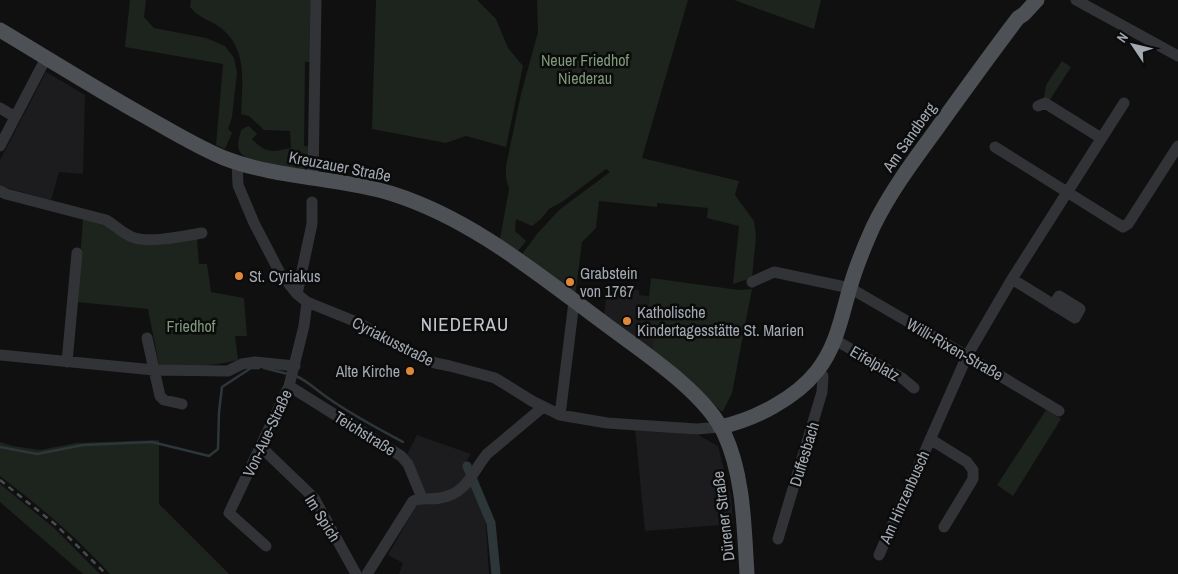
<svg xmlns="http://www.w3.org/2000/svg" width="1178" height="574" font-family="'Archivo Narrow',sans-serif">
	<rect width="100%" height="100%" fill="#101011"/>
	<path fill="#1c1c1e" d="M46,72l39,23 -2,79 -24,-2 -8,28 -51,-14v-26z
		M607,286l32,4v5l10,1 -3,28 9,2 -3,26 -48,-34z
		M635,428l63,7 20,11 13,51 2,27 -88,7z
		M417,435l54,19 -5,8v14l19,35 4,63h-90l4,-11 -15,-8 28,-49 12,-4 -22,-46z"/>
	<path fill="#1d231d" d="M130,0h16l-2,17 10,11 52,10 19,8 9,12 3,15 -5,44 -4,12 4,4 -7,16 -9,-4 7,-81 -98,-17z
		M191,0h122l-1,62h-7l-1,84 7,1 -2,17 -5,5c-14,-1 -57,-5 -64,-17 -4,-7 -1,-16 2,-23l7,-3 8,8 -5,5c14,15 20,13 39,9l-1,-17 -26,-1 -15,-14 -8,-2c1,-30 7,-64 -19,-85 -10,-9 -23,-10 -32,-22z
		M376,0h101l19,19 12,29 15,18 -17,81 -40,-11 -20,7 -74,-14z
		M537,0h151l-46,158 97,23 -4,14 19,26 2,16 -4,41 -19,6 6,-58 -32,-8 1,-10 -51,-5v4l-58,-6 -3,27 -14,14 -7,55 -55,-40 17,-23 22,-24 51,-38 -4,-3 -44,33 -13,7 -8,10 -9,7 -16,-7 -1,12 11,10 -8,10 -18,-12 9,-50 -3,-11v-12l15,-72 17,-62z
		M734,0h87l-7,29z
		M1062,61l9,6 -22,34 -5,-3 2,-13z
		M83,218l21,5 14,10 79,4 2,27h8l4,28 33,6 3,38h-12l3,24c-26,7 -53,6 -79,5l-11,-56 -71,-7z
		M651,278l88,12 13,-1 -20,104 -9,18h-2l-40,-37 -29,-22 3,-26 -9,-1z
		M1046,410l15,9 -48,77 -16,-11z
		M159,440v64l70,70h-119c-33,-37 -71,-68 -110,-98v-34l13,4 27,4 36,-7z
		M0,484l53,43 47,47h-17l-83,-72z"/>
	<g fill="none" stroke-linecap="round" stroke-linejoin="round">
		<path stroke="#2d373a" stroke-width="2.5" d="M264,368l24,6
			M296,376c12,5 21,15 32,22 24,17 49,30 75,44
			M0,447l37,7 46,-9 69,-3 57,14 9,-7 1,-37 3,-25 29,-19h8"/>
		<path stroke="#2d373a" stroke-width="9" d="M467,466l24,57 5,51"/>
		<path stroke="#313336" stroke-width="11" d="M1076,0l102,56
			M1038,106l7,-3 56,35
			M0,108l15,9
			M0,146l46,-88
			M995,147l128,80 5,-3 50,-78
			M237,162l1,23 16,38 26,50 17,21 10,8 52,21 36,22 40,18 15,3 45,12 37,23 28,14 47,8 90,6 23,-2
			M313,178l3,-178
			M0,191l6,3 100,26c9,5 16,13 26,17 17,7 51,-1 70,-4
			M1012,279l63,39 5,-9 -21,-13 -6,9
			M752,282l22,-10 76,16 117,68 92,55
			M297,294l15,-70v-22
			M147,338l13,58 4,4 18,4
			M835,340l67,38 12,10
			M0,355l154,15 74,1 14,-7 13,-2 40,4
			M67,362l10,-109
			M289,386l112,70 7,8 14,34
			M560,415l14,-113
			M930,439l37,23 6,8v9l-29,48
			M261,447l53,51 42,76
			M778,539l44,-147 1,-16 -5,-6
			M266,546l-37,-33 60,-127 15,-60 3,-24
			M879,555l88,-199 45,-77 112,-176
			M367,574l46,-73c10,-4 17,-1 27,-3 27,-4 32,-26 47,-44l56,-47"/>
		<path stroke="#4d5054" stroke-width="15" d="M0,30c47,28 93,57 141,84 27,15 54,32 83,44 54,21 115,19 169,36 79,25 146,81 211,129 37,28 100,68 120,110 20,43 20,94 23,141
			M720,427c34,-7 76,-29 97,-56 19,-24 24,-52 32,-80 6,-22 15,-44 24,-64 16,-33 38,-63 60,-93 28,-39 56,-78 85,-116l6,-4 13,-14"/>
		<path stroke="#4a4d50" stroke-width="2.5" stroke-dasharray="6 5" stroke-linecap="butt" d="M0,480l56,45 50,49"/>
	</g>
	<g fill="#e08839" stroke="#0b0b0c" stroke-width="2">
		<circle cx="239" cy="276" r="5"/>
		<circle cx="570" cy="282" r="5"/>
		<circle cx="627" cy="321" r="5"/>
		<circle cx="410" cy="371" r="5"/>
	</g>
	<g text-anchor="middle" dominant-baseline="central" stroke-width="5" stroke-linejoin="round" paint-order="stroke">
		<g font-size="16" fill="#7f9a7a" stroke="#0b0b0c">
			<text x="585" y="60">Neuer Friedhof<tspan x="585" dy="18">Niederau</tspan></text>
			<text x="191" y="326">Friedhof</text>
		</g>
		<g font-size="16" fill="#a2a9b1" stroke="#0b0b0c">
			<text transform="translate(909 137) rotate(-55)">Am Sandberg</text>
			<text transform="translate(340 166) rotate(11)">Kreuzauer Straße</text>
			<text transform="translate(393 341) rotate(27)">Cyriakusstraße</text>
			<text transform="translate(955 349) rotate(30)">Willi-Rixen-Straße</text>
			<text transform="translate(875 363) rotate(30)">Eifelplatz</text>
			<text transform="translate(267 433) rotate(-65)">Von-Aue-Straße</text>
			<text transform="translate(365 433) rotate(32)">Teichstraße</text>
			<text transform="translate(804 454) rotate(-73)">Duffesbach</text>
			<text transform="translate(904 497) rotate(-66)">Am Hinzenbusch</text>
			<text transform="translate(723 516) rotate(-97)">Dürener Straße</text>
			<text transform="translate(323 518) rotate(58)">Im Spich</text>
		</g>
		<g font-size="16" fill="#a2a9b1" stroke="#0b0b0c" text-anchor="start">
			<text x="580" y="273">Grabstein<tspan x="580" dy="18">von 1767</tspan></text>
			<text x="249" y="276">St. Cyriakus</text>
			<text x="637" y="312">Katholische<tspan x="637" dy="18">Kindertagesstätte St. Marien</tspan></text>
			<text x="400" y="371" text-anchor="end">Alte Kirche</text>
		</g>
		<g font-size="19" letter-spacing="1" fill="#c3c7cd" stroke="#0b0b0c">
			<text x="465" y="324">NIEDERAU</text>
		</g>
	</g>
	<g transform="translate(1133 45) rotate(305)" stroke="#0b0b0c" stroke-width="4" paint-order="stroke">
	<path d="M0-4L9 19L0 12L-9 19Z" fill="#a2a9b1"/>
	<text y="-8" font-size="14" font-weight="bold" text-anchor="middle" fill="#a2a9b1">N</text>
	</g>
</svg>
